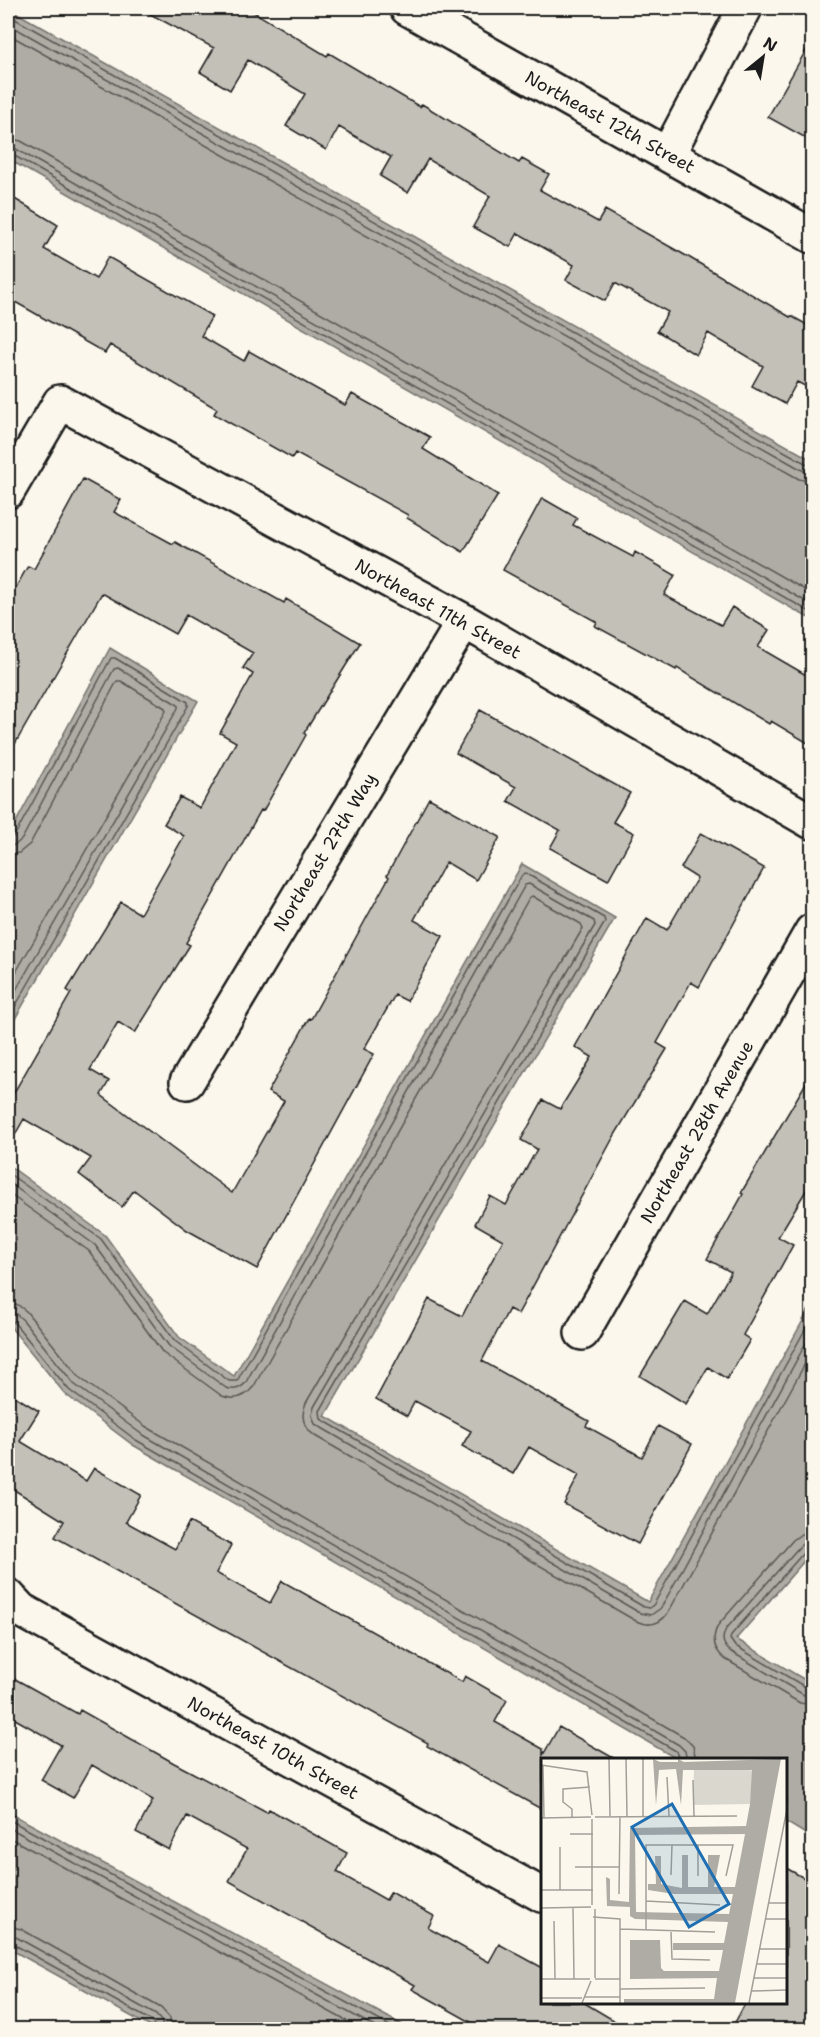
<svg xmlns="http://www.w3.org/2000/svg" width="820" height="2037" font-family="'Shantell Sans',sans-serif">
	<rect width="100%" height="100%" fill="#fbf7ec"/>
	<filter id="ink" filterUnits="userSpaceOnUse"><feTurbulence type="fractalNoise" baseFrequency=".0167" numOctaves="2"/><feDisplacementMap in="SourceGraphic" scale="12" xChannelSelector="R" yChannelSelector="G"/><feConvolveMatrix kernelMatrix="1 2 1 2 8 2 1 2 1" color-interpolation-filters="sRGB"/></filter>
	<g filter="url(#ink)">
		<path fill="#afaca5" stroke="#74726e" stroke-width="1.5" d="M8,8l804,452v160l-804,-461z
			M110,648l88,53 -190,330v-194z
			M522,864l93,54 -290,498 323,186 164,-298v248l-76,87 76,45v154l-26,-16v-62l-109,-1 -544,-314 -68,-51 -57,-70v-159l97,70 74,102 55,39z
			M8,1812l402,217h-256l-146,-81z"/>
		<g fill="none" stroke-linecap="round" stroke-linejoin="round">
			<path stroke="#575653" stroke-width="1.5" d="M8,15l799,449 5,1
				M8,24l796,447 8,2
				M8,34l791,445 13,3
				M8,138l13,3 791,453
				M8,147l8,2 796,456
				M8,155h5l799,458
				M8,839l7,-4 96,-177h4l73,44v4l-180,313
				M8,846l7,-1 7,-6 92,-170 4,-1 60,37v3l-170,296
				M8,855l11,-2 11,-9 87,-163h4l44,27 1,3 -158,275
				M8,1173l93,66 74,102 54,40h8l285,-506 3,-2 79,45 1,4 -285,489 1,8 323,188 6,1 4,-4 158,-287
				M8,1182l87,63 74,101 57,42c9,3 15,1 20,-6l279,-497 4,-1 65,37 1,4 -281,482 -2,8 3,9 325,189 11,2 10,-7 151,-276
				M8,1193l81,58 74,102 59,43c13,5 24,1 32,-10l275,-488 3,-2 49,28 2,4 -277,475c-6,13 -3,24 9,33l321,185c13,6 24,3 32,-8l144,-262
				M8,1304l10,1 8,6 54,67 65,48 539,311 9,9 3,14
				M8,1313l8,1 7,6 51,64 66,49 539,312 6,6 2,9
				M8,1320l4,1 5,5 52,64 67,50 540,311 3,9
				M812,1532l-11,2 -8,6 -74,84c-8,13 -6,25 6,35l75,44 12,2
				M812,1541l-7,1 -5,4 -74,83c-5,9 -4,16 4,22l74,44 8,1
				M812,1548l-7,3 -73,83 -2,5 4,6 73,43 5,1
				M8,1819l389,211
				M8,1827l373,203
				M8,1837l355,193
				M8,1926l13,3 140,79 9,10 2,12
				M8,1935l8,2 140,78 6,7 1,8
				M8,1943l5,1 139,77 4,9"/>
		</g>
		<path fill="#c3c0b8" stroke="#1c1c1c" stroke-width="1.5" d="M139,8h108l80,48 2,-3 91,54 2,-3 97,59 3,-4 27,15 -9,16 58,32 7,-12 85,48 100,59 1,-1 22,12v62l-16,-8 -12,22 -33,-18 11,-20 -55,-33 -12,22 -39,-24 11,-19 -53,-29 -10,18 -39,-21 8,-15 -56,-32 -8,14 -37,-20 17,-31 -62,-37 -20,34 -28,-17 11,-19 -52,-30 -13,23 -40,-24 19,-32 -57,-34 -18,30 -30,-18 14,-24z
			M813,38v104l-45,-25z
			M8,195l50,30 -14,24 52,30 12,-22 104,59 -11,20 43,25 5,-10 96,54 7,-11 78,43 -7,12 75,46 -35,57 -56,-34 1,-3 -113,-62 -3,5 -78,-44 3,-5 -107,-64 -5,8 -97,-55z
			M83,479l38,21 -7,12 59,32 2,-2 109,61 2,-4 74,44 -56,90 2,2 -43,76 -2,-1 -75,133 4,2 -55,88 -17,-11 -28,48 19,11 -8,14 131,98 52,-92 -16,-9 41,-74 2,1 78,-142 -2,-2 42,-77 71,39 -24,43 -30,-18 -32,58 29,16 -36,65 -12,-6 -31,54 10,5 -117,215 -70,-39 -53,-40 -12,17 -43,-33 12,-16 -67,-39 -16,28v-44l63,-110 -4,-3 54,-88 19,12 44,-78 -20,-12 16,-27 20,11 36,-66 -16,-9 33,-59 -10,-6 10,-15 -67,-38 -11,19 -73,-41 -94,163v-155l20,-35 6,3z
			M542,498l35,20 -4,7 60,32 2,-5 40,23 -11,20 57,30 11,-18 37,23 -11,17 55,32v67l-42,-25 -2,3 -92,-56 -1,2 -81,-44 2,-4 -94,-52z
			M480,710l150,83 -17,29 21,11 -26,47 -58,-32 10,-18 -52,-29 8,-14 -60,-34z
			M701,833l63,35 -65,119 -8,-5 -34,61 10,6 -54,89 -95,176 -9,-5 -27,52 107,60 -3,5 56,31 16,-31 34,18 -54,100 -74,-40 15,-29 -50,-28 -16,27 -51,-28 9,-15 -56,-30 -8,15 -31,-17 53,-100 33,17 41,-76 -28,-16 15,-28 16,9 31,-56 -16,-9 22,-40 17,9 32,-52 -17,-10 72,-129 20,12 30,-52 -16,-10z
			M813,1071v108l-35,58 15,8 -50,90 7,5 -23,39 -19,-12 -22,37 -46,-28 45,-75 22,13 24,-42 -24,-13 36,-65 -2,-1z
			M8,1392l31,19 -19,30 66,40 8,-13 47,27 -15,27 49,27 14,-27 42,23 -15,28 54,30 12,-22 180,101 3,-6 42,24 -12,22 48,27v6l16,-28 58,33h-74v50l-116,-64 1,-3 -373,-206 9,-16 -56,-35z
			M8,1675l70,39 2,-4 94,53 93,49 2,-3 78,44 -10,19 49,28 5,-8 43,24 -6,12 61,34 10,-18 44,24v34h40l47,28h-145l-73,-41 3,-4 -186,-104 18,-32 -60,-33 -18,34 -33,-18 17,-32 -61,-35 -19,33 -32,-18 20,-35 -53,-30z
			M786,1868l27,15v147h-82l15,-28h40z"/>
		<g fill="none" stroke-linecap="round" stroke-linejoin="round">
			<g stroke="#1c1c1c" stroke-width="38">
				<path id="minor" d="M407,8l405,228
					M668,154l77,-146
					M8,491l52,-89 404,219 348,201
					M187,1082l277,-461
					M582,1333l230,-402
					M8,1596l13,14 521,285"/>
			</g>
			<use href="#minor" stroke="#fbf7ec" stroke-width="33"/>
		</g>
	</g>
	<g text-anchor="middle" dominant-baseline="central" stroke-width="4.5" stroke-linejoin="round" paint-order="stroke">
		<g font-size="18" fill="#1c1c1c" stroke="#fbf7ec">
			<text transform="translate(610 122) rotate(29)">Northeast 12th Street</text>
			<text transform="translate(438 609) rotate(29)">Northeast 11th Street</text>
			<text transform="translate(325 852) rotate(-59)">Northeast 27th Way</text>
			<text transform="translate(697 1132) rotate(-60)">Northeast 28th Avenue</text>
			<text transform="translate(273 1748) rotate(29)">Northeast 10th Street</text>
		</g>
	</g>
	<g transform="translate(541 1758)">
		<rect width="246" height="246" fill="#fbf7ec"/>
		<path d="M201,11l12,2 -4,33 -57,1 1,-35z" fill="#dad7ce"/>
		<path d="M112,1l7,3h18v-3l6,3 97,-3 -46,244h-111v-4h90l3,-21 -87,1v-39h30l1,28 3,3h55l4,-21h-50v-7h51l4,-21 -93,-3 -5,-3v-9l-23,-1 -1,-29 4,2v21l19,2 1,-74 116,-2 4,-22 2,-34h-69l-2,35 -5,-36 -17,1 -3,35zM204,76l-10,53h-21l6,-32h-12v32h-20v-32h-6v33l-21,-4v-28h-6l1,28h-8v6l26,4h59l-4,20 -93,-2 -1,-77z" fill="#afaca5" fill-rule="evenodd"/>
		<path fill="none" stroke="#a29f99" stroke-width="1.5" d="M68,1l1,57M85,1l1,57M102,1v57M0,7l46,7 5,43M2,8l1,52M126,19l2,39M152,22l1,36M54,59l142,-1M0,60l50,-1M31,60v-9l-9,-7v-13l27,-2M29,76h23M157,87v31M19,89v43M0,96v37M34,109h44M130,117l1,-30M0,132h52M78,136l1,-78M105,143l74,4M227,145h19M51,147v-86M32,149l1,72M0,150l50,-1M52,159l27,2v84M224,161h22M13,163l1,58M79,171l95,3M105,171v-84h87l-7,31M130,174l1,27 38,1M218,191h28M215,206h31M54,220v-69M213,220h33M0,221h49M54,221h25M79,231l85,-1M210,233l36,-1M43,239h36M0,240h41M41,245l9,-22M208,245l38,-194"/>
		<path fill="#1f6fb2" fill-opacity="0.15" stroke="#1f6fb2" stroke-width="3" d="M131,46l57,100 -40,23 -57,-100z"/>
		<rect width="246" height="246" fill="none" stroke="#1c1c1c" stroke-width="3"/>
	</g>
	<rect width="820" height="2037" fill="none" stroke="#fbf7ec" stroke-width="30"/>
	<rect x="15" y="15" width="790" height="2007" fill="none" stroke="#1c1c1c" stroke-width="2" filter="url(#ink)"/>
	<g transform="translate(763 57) rotate(30)" stroke="#fbf7ec" stroke-width="4.5" paint-order="stroke">
	<path d="M0-4.5L10 22L0 15L-10 22Z" fill="#1c1c1c"/>
	<text y="-9" font-size="16" font-weight="bold" text-anchor="middle" fill="#1c1c1c">N</text>
	</g>
</svg>
